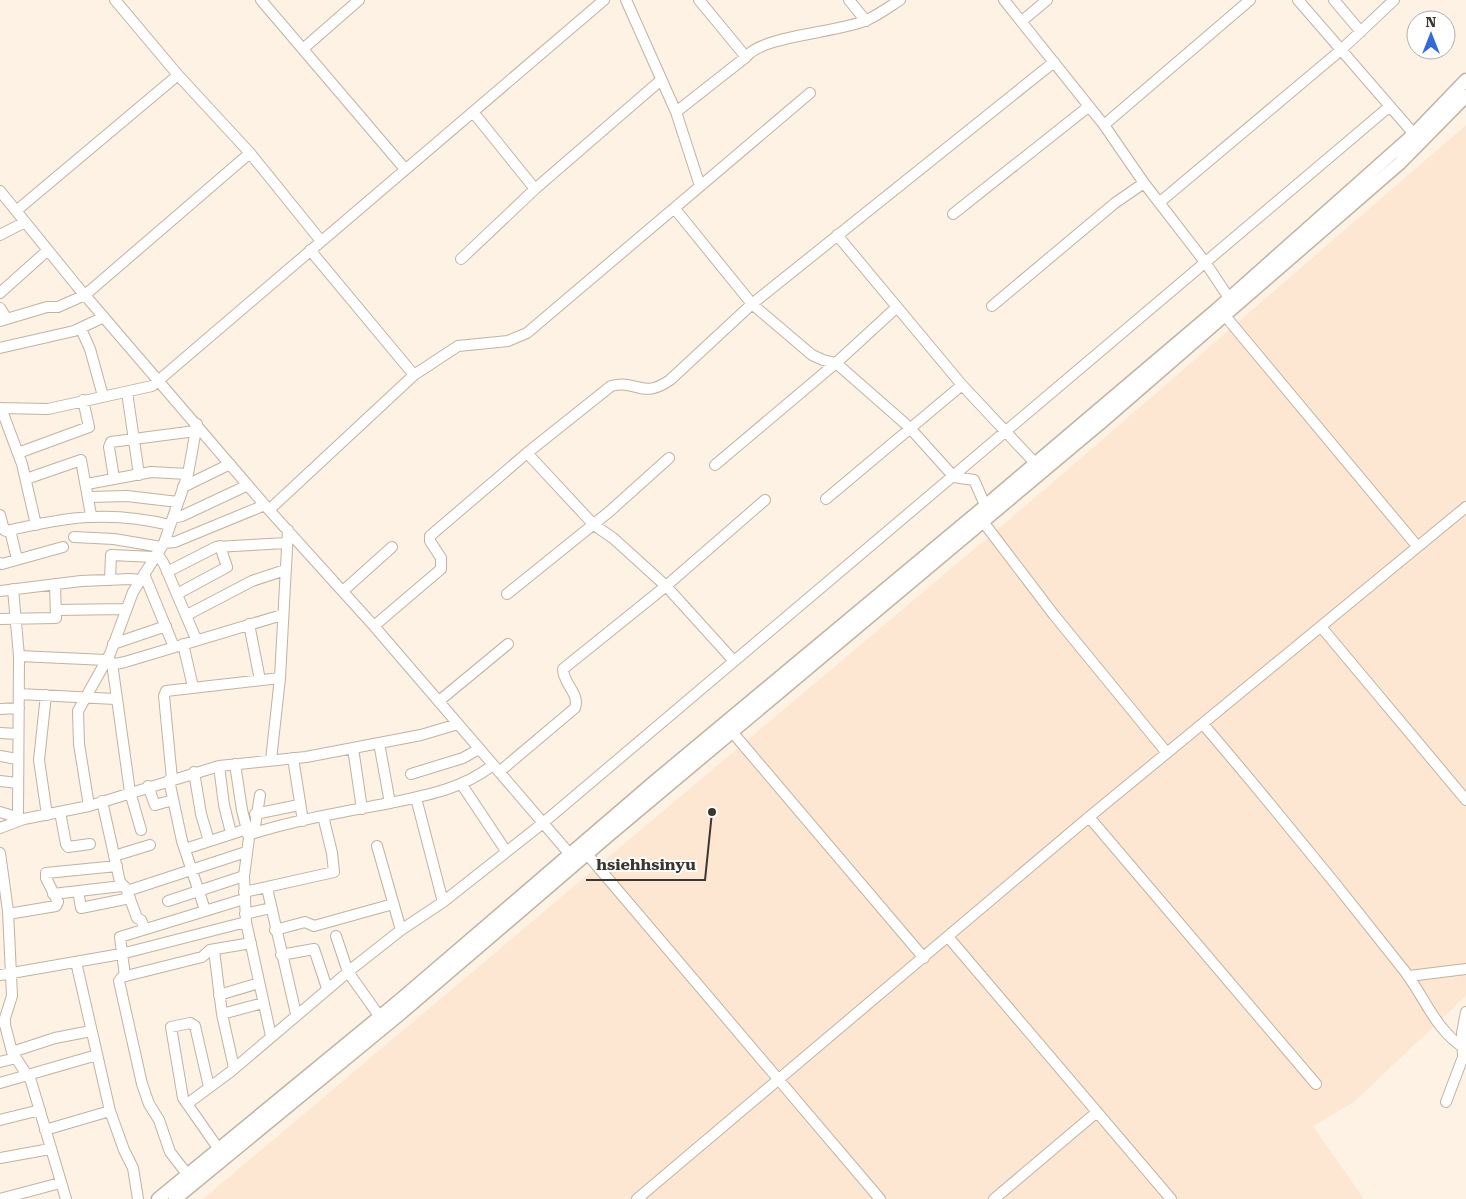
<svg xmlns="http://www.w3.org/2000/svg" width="1466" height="1199" font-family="'Roboto Serif',serif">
	<rect width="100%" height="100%" fill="#fef2e5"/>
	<path fill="#fde7d2" d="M1466,125v871l-112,106 -41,24 51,73h-1161l841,-709z"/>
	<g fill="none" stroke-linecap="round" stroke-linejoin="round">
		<g stroke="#c1b2a3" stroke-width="12">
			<path id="minor" d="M115,0l63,75 72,78 71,88
				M261,0l144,169
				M626,0l50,112 24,74
				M699,0l47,57
				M849,0l17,21
				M1004,0l100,125 40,58 61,79 24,36
				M1298,0l116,134
				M1334,0l27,32
				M1022,21l25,-21
				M304,48l55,-48
				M473,112l62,77
				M676,112l70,-55c17,-22 92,-24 121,-37 11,-5 22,-13 33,-20
				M1104,125l146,-125
				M0,191l77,95 192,224 105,116 200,233
				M1160,202l181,-152 53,-50
				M675,209l77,95 60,51 11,5 13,3 73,64 45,50 20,3 14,32
				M16,211l162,-136
				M953,214l135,-107
				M0,235l25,-13
				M837,235l125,150 73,78
				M310,250l104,125
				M461,259l74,-70 126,-109
				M0,293l48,-43
				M992,306l123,-103 29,-20
				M0,308l7,11
				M1221,311l196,235
				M0,321l47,-14h11l27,-12 165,-142
				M81,329l9,20 13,47
				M0,348l74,-17 30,-14
				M127,392l12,83
				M0,408l48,1 104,-23 452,-386
				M1,408l21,56 14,61
				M18,453l71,-26 -6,-27
				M527,453l67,72 19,13 53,48 67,74
				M715,465l121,-102 61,-56
				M114,478l-5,-31 2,-5 84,-11
				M26,479l55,-19 10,55
				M87,484l64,-12 37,2
				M183,487l47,-23
				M89,497l38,-1 51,6
				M826,499l136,-114
				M269,510l145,-135 44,-29 50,-5 19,-8 283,-240
				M0,515l4,15 2,1c61,-14 103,-21 164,-6
				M173,518l9,-2 66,-31
				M984,523l70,92 113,138
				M10,530l7,29
				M74,537l40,2 47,8
				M164,543l11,-1 90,-37
				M157,553l7,11 32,75
				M0,563l2,1 61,-17
				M167,572l49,-25 71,-4
				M144,574l30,73
				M110,580l1,-25 43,2
				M13,589l6,67 -1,160
				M0,591l81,-10 49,-2 10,1
				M343,591l49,-44
				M177,594l50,-27 -7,-21
				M507,594l103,-83 59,-53
				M57,610l68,-1
				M187,615l65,-34 33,-11
				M0,619l56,-1 -1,-34
				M249,624l11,56
				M374,626l67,-57v-11l-11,-17v-5l97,-83 84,-67c27,-7 30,14 59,-6l82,-76 302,-242
				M1322,628l144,172
				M113,644l53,-18
				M183,644l10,43
				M19,656l87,4 9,4 10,-2 157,-47
				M112,663l18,129 11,38
				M19,694l96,5
				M46,695l-7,65 8,55
				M439,701l69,-57
				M0,709l19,-1
				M1203,724c68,80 135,162 200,245 21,26 32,62 63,80
				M0,733l18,1
				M733,733l191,225
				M379,743l11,60
				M353,748l9,61
				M0,756l17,3
				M293,758l10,63
				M271,760l9,-82 8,-148
				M235,764l7,46 7,28 -5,38 2,46 25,114
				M219,766l5,39 7,28
				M194,772l7,42 8,27
				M499,772l76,-64c5,-15 -12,-24 -12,-39l103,-83 99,-86
				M411,774l52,-16 16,-9
				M172,779l-8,-83 2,-5 114,-13
				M169,780l13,61 23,69
				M0,781l17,2
				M462,785l44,66
				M148,786l7,19 18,-5
				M416,798l27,104
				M102,801l18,81 6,6 11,30 4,2 4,9
				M89,806l-10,-62 -1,-33 32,-57 23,-62 31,-49 24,-69 9,-50
				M0,812l23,7
				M60,812l6,32 2,3 22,-3
				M255,814l44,-9
				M1089,817l227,267
				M0,828l24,-9 65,-13 130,-40 87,-9 115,-22 37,-11
				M254,833l6,-38
				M248,835c46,-15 95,-23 142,-32 38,-8 72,-14 103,-38
				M377,846l24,84
				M185,849l62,-20
				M0,853l8,58 4,85 -7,22v7l7,27 19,29 35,118
				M587,854l293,345
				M114,856l36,-11
				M267,888l29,126
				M78,891l3,17 49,-10
				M127,891l119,-39
				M244,892l90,-20 -2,-19 -9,-37
				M53,894l69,-8
				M168,901l76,-25
				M8,914l48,-8 2,-4 -12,-24v-5l71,-7
				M245,914l26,-6
				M275,930l30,-8 9,4 79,-22
				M336,936l12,36 32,45
				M949,938l222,261
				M214,950l8,64 12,54
				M281,955l33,-6 13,39
				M76,962l34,149 14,39 9,18 5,31
				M0,975l121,-21 125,-32
				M125,976l-5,-39 124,-38
				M1409,976l57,-7
				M219,995l40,-12
				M222,1014l41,-11
				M12,1052l43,-14 36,-7
				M0,1062l16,-4
				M0,1083l97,-28
				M209,1087l-14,-61 -5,-3 -19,4 12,71 35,50
				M1446,1102l17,-45 -1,-24 4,-21
				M187,1104l42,-31 125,-106 47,-37 42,-28 100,-79 847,-717
				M0,1120l40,-10
				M45,1130l65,-19
				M0,1158l50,-9
				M187,1174l-17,-22 -11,-32 -10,-16 -7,-20 -23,-103 3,-4 80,-20 8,-7 41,-7
				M0,1199l60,-16
				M637,1199l452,-382 377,-310
				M994,1199l103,-87"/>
		</g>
		<g stroke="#c1b2a3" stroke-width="15">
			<path id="major" d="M158,1199l242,-199 254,-218 330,-275 231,-196 199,-177 52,-54
				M175,1199l225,-185 209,-179 495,-415 296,-257 66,-67"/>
		</g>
		<use href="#minor" stroke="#fff" stroke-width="10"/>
		<use href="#major" stroke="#fff" stroke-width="12"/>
	</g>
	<path fill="none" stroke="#3c3630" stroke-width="2" d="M712 812L705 880H586"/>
	<circle fill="#3c3630" stroke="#fff" stroke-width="2" cx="712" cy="812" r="5"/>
	<g font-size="16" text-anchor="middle" font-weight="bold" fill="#3c3630" stroke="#fff" stroke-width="4" stroke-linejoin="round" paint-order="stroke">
		<text x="646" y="870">hsiehhsinyu</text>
	</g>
	<g transform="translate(1431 35)"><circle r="24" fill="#ffffff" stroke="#b1afac"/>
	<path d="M0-4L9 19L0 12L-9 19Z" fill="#3369d8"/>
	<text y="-8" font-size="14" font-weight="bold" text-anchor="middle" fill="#3c3630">N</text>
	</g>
</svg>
